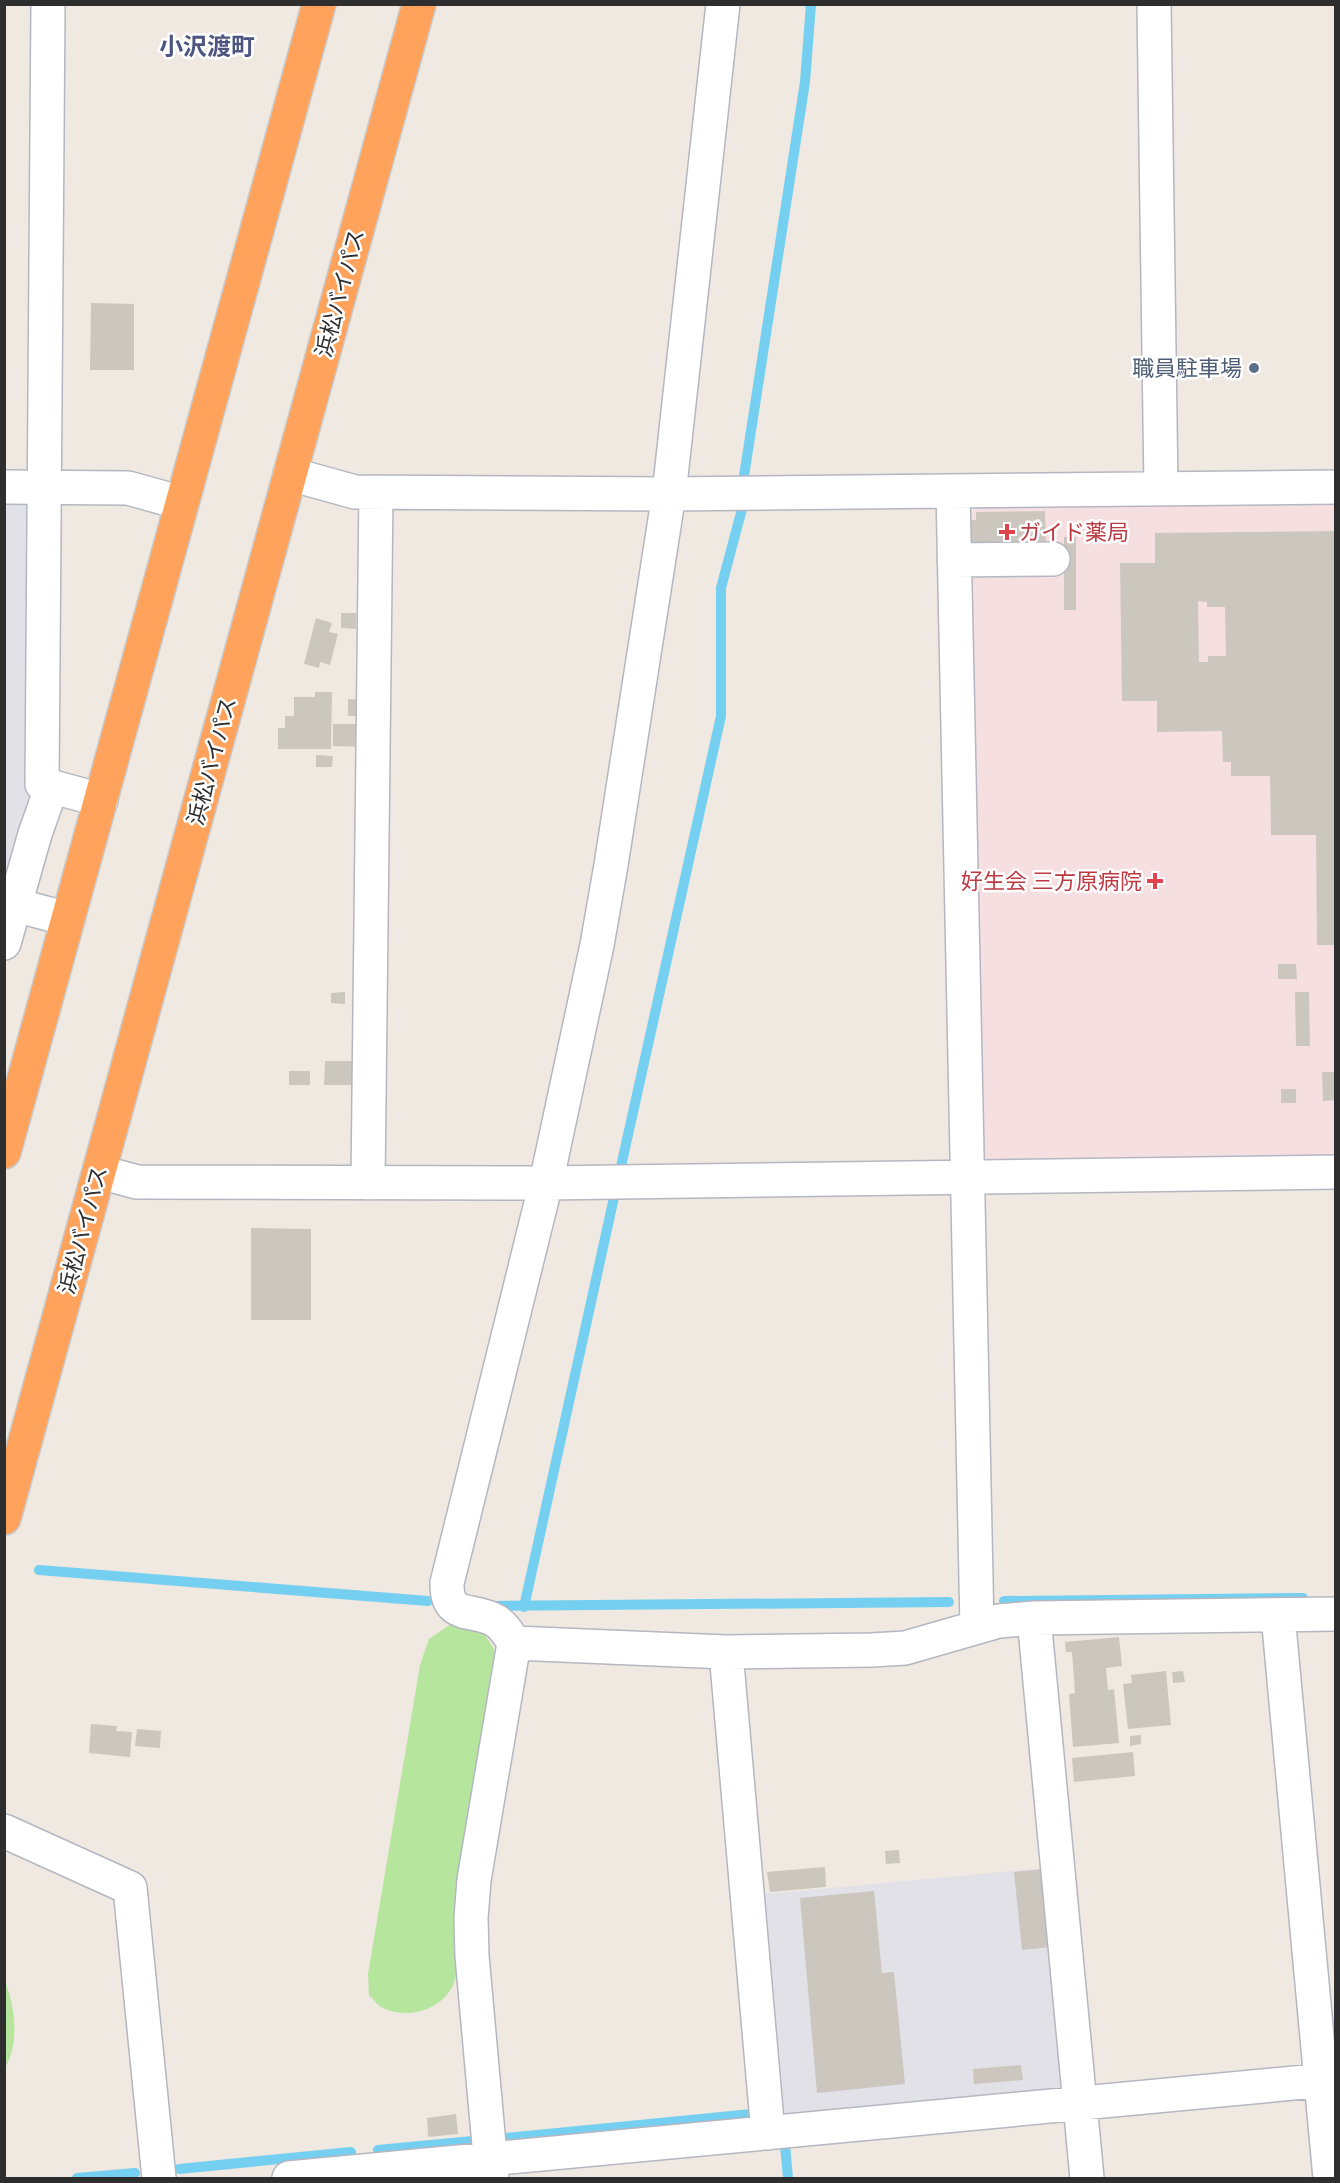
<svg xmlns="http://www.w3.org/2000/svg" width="1340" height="2183" font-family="Cabin,'Noto Sans JP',sans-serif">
	<rect width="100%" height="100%" fill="#efe9e1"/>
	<path fill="#e3e1e8" d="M5,501h29l-2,303 -27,98z
		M1044,1868l20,215 -8,8 -271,26 -20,-223z"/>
	<path fill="#f5dfe0" d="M1335,501v660l-340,5 -14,-14 -14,-633 14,-15z"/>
	<path fill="#b6e59e" d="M451,1624l30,5 13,20 1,25 -37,283c-1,8 -1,20 -5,28 -11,25 -46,35 -70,23 -5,-2 -10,-9 -14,-13l-1,-21 52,-309 9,-26z
		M4,1979c11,26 16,63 1,89z"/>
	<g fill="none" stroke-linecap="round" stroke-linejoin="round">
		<path stroke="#75cff0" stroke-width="10" d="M744,476l61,-394 6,-78
			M620,1171l101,-455v-128l21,-79
			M39,1570l389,31
			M1004,1601l299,-3
			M491,1606l458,-4
			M524,1607l91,-414
			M505,2138l247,-24
			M785,2145l3,33
			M378,2150l94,-9
			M179,2169l172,-17
			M77,2178l58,-5"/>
	</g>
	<path fill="#cbc7bf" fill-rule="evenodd" d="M91,303l43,1v66h-44z
		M1045,511l1,38 -76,-5v-24h6v-8z
		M1336,531v414h-19l-1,-110h-45l-1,-59h-39v-14h-8l-1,-31 -65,1v-31h-35l-2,-138h35v-30zM1198,601l9,1v5h18l1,49h-18v6h-9z
		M1064,537h12v73h-12z
		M341,613h15v16l-15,-1z
		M316,618l16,5 -3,9 9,2 -8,31 -10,-3 -1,6 -15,-4z
		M315,692h17l-1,57h-53v-21h7v-12h9v-19h21z
		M348,699l13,1v16h-13z
		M333,724h30l-1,23 -29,-1z
		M316,755l17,1 -1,11h-16z
		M1278,964h18l1,15h-19z
		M345,992v12l-14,-1v-10z
		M1295,992h14l1,54h-14z
		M325,1061h31l-1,24h-31z
		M289,1071h21v14h-21z
		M1322,1072h14v28l-13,1z
		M1281,1089h15v14h-15z
		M251,1228l60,1v91h-60z
		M1119,1637l3,29 -16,2 2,22 6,-1 5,54 -46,4 -4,-53 6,-1 -3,-41h-6l-1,-10z
		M1166,1671l5,54 -43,4 -5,-45 9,-1 -1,-8z
		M1183,1671l2,11 -12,1 -1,-11z
		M91,1724l26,2 -1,5 16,1 -2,25 -41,-4z
		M137,1729l24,2 -1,17 -25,-2z
		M1141,1735v9l-11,2v-10z
		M1133,1752l2,24 -61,6 -2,-24z
		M899,1850l1,13 -14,1 -1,-13z
		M825,1867l1,20 -56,5 -3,-20z
		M1044,1869l7,78 -29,3 -8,-78z
		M874,1891l8,82 12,-1 11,112 -88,9 -17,-195z
		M1021,2065l2,15 -49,4 -1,-15z
		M456,2114l2,20 -30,3 -1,-19z"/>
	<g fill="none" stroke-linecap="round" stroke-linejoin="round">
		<g stroke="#b4b7c1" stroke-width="36">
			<path id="minor" d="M48,4l-6,780 59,16
				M1154,4l7,485
				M290,474l65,18 314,2 667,-7
				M4,487l124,1 54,15
				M953,491l24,1136
				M954,560l99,-1
				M15,905l53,14
				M4,943l31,-109 17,-48
				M100,1172l37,10 409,1 790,-11
				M368,1183l8,-691
				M1278,1615l52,563
				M1034,1618l53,560
				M514,1643l212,9 146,-2 33,-2 94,-27 35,-3 302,-4
				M726,1652l42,481
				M4,1831l126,57 29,290
				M289,2178l1047,-99
				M492,2178l-20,-222 -1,-38 3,-38 40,-237c-5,-8 -9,-16 -18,-22 -22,-14 -50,0 -49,-38l99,-400 51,-238 14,-80 58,-371 54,-490"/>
		</g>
		<g stroke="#c9c9c9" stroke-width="36">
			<path id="highway" d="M4,1152l315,-1148
				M4,1518l415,-1514"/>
		</g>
		<use href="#minor" stroke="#fff" stroke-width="33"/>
		<use href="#highway" stroke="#ffa35c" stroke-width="33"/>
	</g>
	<circle fill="#5c6f8a" stroke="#fff" stroke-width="2" cx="1254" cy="368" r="6"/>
	<g fill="#e0444e" stroke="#fff" stroke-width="2">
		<path d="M1004 523h6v6h6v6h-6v6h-6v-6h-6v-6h6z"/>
		<path d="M1152 872h6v6h6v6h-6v6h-6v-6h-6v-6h6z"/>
	</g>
	<g text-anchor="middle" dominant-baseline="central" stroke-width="5" stroke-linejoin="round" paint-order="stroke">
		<g font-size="22" fill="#2e2e2e" stroke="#fff">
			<text transform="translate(340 293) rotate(-75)">浜松バイパス</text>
			<text transform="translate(212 761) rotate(-75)">浜松バイパス</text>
			<text transform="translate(83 1230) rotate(-75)">浜松バイパス</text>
		</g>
		<g font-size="22" fill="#4e5e75" stroke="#fff" text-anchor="end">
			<text x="1242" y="368">職員駐車場</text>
		</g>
		<g font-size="22" fill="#be3a42" stroke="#fff" text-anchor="start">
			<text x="1019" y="532">ガイド薬局</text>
			<text x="1142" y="881" text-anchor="end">好生会 三方原病院</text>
		</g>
		<g font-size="24" font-weight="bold" fill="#4d5680" stroke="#fff">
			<text x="207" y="46">小沢渡町</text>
		</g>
	</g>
	<rect width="1340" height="2183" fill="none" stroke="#2e2e2e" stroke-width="12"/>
</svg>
